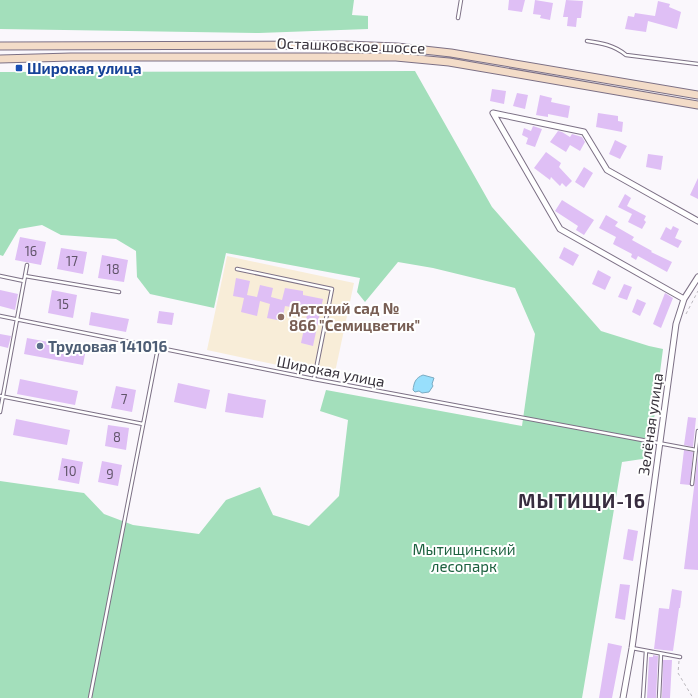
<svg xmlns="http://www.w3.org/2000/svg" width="698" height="698" font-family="'Exo 2',sans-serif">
	<rect width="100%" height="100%" fill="#faf7fc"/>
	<path fill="#f8edd8" d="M227,256l127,27 -20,94 -127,-27z"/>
	<path fill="#a3dfbb" d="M0,0h354l-2,15 16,1v13l-109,4 -259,-4z
		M415,71l77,136 109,124 48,15 14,3 -14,109 -27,4 -40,236h-582v-217l84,12 20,21 29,11 66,9 27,-34 34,-13 13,28 36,11 30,-30 9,-76 -28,-9 6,-21 196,36 13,-92 -20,-46 -82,-20 -35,-6 -33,40 -8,-10 3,-14 -134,-25 -12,55 -64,-14 -13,-17 -1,-26 -20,-12 -55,-4 -19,-10 -23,4 -16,27 -3,-1v-183z"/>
	<path fill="#98dffc" stroke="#7babc2" d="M423,375l11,3 -2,6 1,2 -4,6 -7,1 -3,-2 -4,1 -2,-2c1,-7 2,-12 10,-15z"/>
	<path fill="#dfbff5" d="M509,0h16l-3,12 -14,-2z
		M535,0l18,3 -3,17 -10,-2 1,-3 -8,-1z
		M566,0l17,1 -2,17h-4l-1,9 -9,-1 1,-9h-5z
		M658,1l12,3 -1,3 12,5 -4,17 -29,-8 -2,11 -21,-3 3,-13 6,1 1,-4 20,3z
		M492,89l14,2 -2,13 -14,-3z
		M517,93l11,2 -3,14 -12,-3z
		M540,95l12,3 -1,4 19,4 -2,12 -20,-4v3l-12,-2z
		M598,113l20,3v5l5,1 -1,10 -26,-5z
		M533,126l9,3 -7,18 -9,-3 2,-6 -6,-3 2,-7 7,3z
		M558,131l4,1 8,5 2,-3 10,3 3,5 -5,9 -10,-6 -4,7 -16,-10z
		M615,140l12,6 -7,13 -11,-5z
		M546,152l15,11 -2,4 13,14 -6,6 -4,-4 -2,3 -9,-9 -1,3 -16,-12z
		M648,154l15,2 -2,14 -15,-3z
		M584,167l9,6 -9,15 -9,-6z
		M698,178v21l-8,-4z
		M625,194l6,4 -4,8 19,10 -2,4 2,2 -4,7 -14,-7 4,-8 -14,-7z
		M562,200l32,20 -10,15 -8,-5 2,-4 -23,-15z
		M606,215l12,7 -3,4 19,11 -2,3 20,11 -1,1 21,10 -5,10 -29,-16 -2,4 -5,-3 1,-3 -19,-10 3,-7 -17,-9z
		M673,226l6,3 -4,9 7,3 -4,7 -18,-9 6,-12 5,3z
		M20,237l26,5 -5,23 -26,-5z
		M564,247l15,8 -6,11 -14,-8z
		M61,248l26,4 -4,22 -26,-5z
		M102,255l26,5 -4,22 -26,-4z
		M598,270l13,7 -6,13 -13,-6z
		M236,278l14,3 -3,14 10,2 3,-12 13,3 -2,9 11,3 3,-12 18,3v4l20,4 -10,47 -12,-3 7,-33 -23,-4 -3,15 -15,-3 3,-14 -10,-3 -3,15 -16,-4 3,-14 -11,-2z
		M624,284l8,3 -5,13 -9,-3z
		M0,290l18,4 -3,16 -15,-4z
		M52,290l25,5 -4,23 -25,-5z
		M665,293l8,5 -12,30 -8,-4z
		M637,299l9,4 -6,13 -8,-4z
		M159,311l15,2 -2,12 -15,-2z
		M91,312l38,7 -3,13 -37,-7z
		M0,334l11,2 -3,12 -8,-2z
		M27,338l59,11 -3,16 -59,-11z
		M20,379l58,12 -3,14 -58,-11z
		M178,383l32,7 -4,19 -32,-7z
		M116,386l20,4 -4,22 -21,-4z
		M228,393l38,7 -3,18 -38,-6z
		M688,417l8,1 -3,29 -9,-2z
		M16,419l54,11 -3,15 -54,-10z
		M108,425l21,3 -3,22 -21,-4z
		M684,450l9,2 -3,33 -10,-1z
		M698,455v115l-14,-1z
		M62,458l21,4 -4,22 -21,-4z
		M102,461l20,4 -4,21 -20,-4z
		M628,529l10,2 -5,30 -10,-2z
		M620,584l10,1 -5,35 -10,-2z
		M672,589l10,2 -2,17h-1l-6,43 -19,-2 5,-41 10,1z
		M608,643l14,3 -10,52h-13z
		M653,655l5,1 -2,42h-9l2,-41h4z
		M663,660h9l-2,38h-8z"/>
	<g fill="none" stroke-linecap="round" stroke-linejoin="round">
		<g stroke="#7c7085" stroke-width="4.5">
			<path id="lane" d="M458,18l3,-18
				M587,41c14,2 27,4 39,14l72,9
				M237,269l95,20 -18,90
				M0,276l24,5
				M25,276l94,16
				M0,316l314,63 382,71
				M0,396l143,28
				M0,412l27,-147
				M692,484l6,-53
				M632,648l48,9
				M90,698l68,-350
				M643,698l3,-47
				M659,698l2,-44"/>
		</g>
		<g stroke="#7c7085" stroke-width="7">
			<path id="street" d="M684,299l-124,-70 -67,-116 91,19 23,38 91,51
				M623,698l9,-50 44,-324 8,-25 14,-22"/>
		</g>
		<g stroke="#7c7085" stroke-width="9">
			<path id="secondary" d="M0,46l346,-1 51,2 54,6 247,42
				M0,59l71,-2h325l53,5 249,43"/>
		</g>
		<path stroke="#bab7bd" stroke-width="1" stroke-dasharray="3 3" stroke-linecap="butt" d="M686,314l12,-23
			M679,661l-1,12 15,25"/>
		<use href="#lane" stroke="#fff" stroke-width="2.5"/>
		<use href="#street" stroke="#fff" stroke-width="5"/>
		<use href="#secondary" stroke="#f3dcc8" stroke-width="7"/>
	</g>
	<rect fill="#1a4fb4" stroke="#fff" stroke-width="1.5" x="15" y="64" width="8" height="8" rx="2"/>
	<circle fill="#8d6e63" stroke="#fff" stroke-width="1.5" cx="281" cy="317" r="4"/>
	<circle fill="#5c6f8a" stroke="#fff" stroke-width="1.5" cx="40" cy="346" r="4"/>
	<g text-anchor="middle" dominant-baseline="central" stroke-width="4" stroke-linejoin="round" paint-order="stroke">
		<g font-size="13" fill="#605469">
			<text x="31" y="251">16</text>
			<text x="72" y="261">17</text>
			<text x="113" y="269">18</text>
			<text x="63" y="304">15</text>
			<text x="124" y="399">7</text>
			<text x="117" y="437">8</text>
			<text x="70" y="471">10</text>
			<text x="110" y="474">9</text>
		</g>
		<g font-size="15" fill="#36313a" stroke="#fff">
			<text transform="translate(351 45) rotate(2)">Осташковское шоссе</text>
			<text transform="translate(331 371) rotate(11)">Широкая улица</text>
			<text transform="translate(650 424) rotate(-82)">Зелёная улица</text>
		</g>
		<g font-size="15" font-weight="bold" fill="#164399" stroke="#fff" text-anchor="start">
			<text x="27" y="68">Широкая улица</text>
		</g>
		<g font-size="15" font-weight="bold" fill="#785e54" stroke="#fff" text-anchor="start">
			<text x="289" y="308">Детский сад №<tspan x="289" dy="17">866 "Семицветик"</tspan></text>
		</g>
		<g font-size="15" font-weight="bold" fill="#4e5e75" stroke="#fff" text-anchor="start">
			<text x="48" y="346">Трудовая 141016</text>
		</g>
		<g font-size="15" fill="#1c613f" stroke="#fff">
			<text x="464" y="549">Мытищинский<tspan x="464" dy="17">лесопарк</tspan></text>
		</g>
		<g font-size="19" font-weight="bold" letter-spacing="1" fill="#382d3f" stroke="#fff">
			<text x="582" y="500">МЫТИЩИ-16</text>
		</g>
	</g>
</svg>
